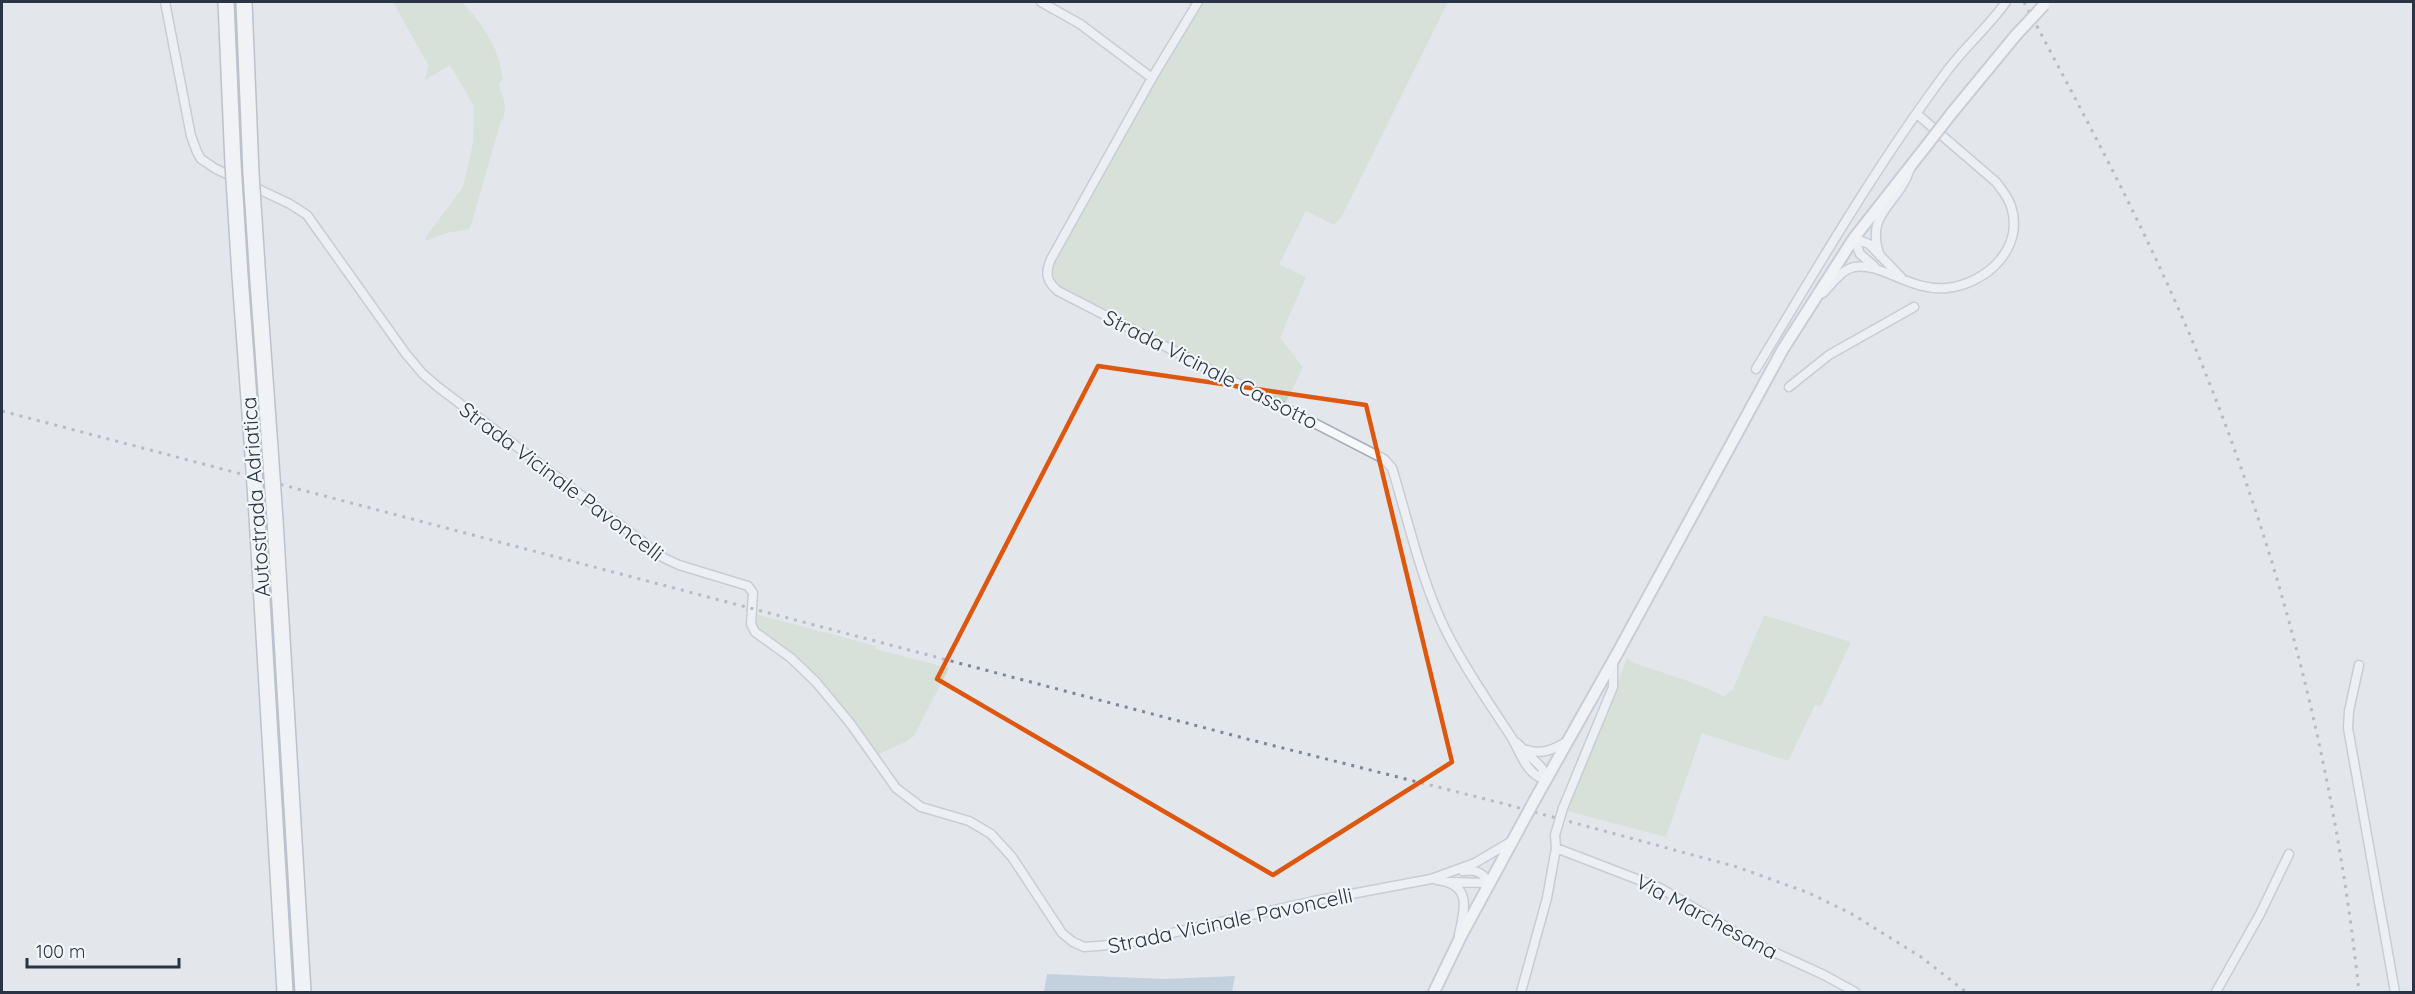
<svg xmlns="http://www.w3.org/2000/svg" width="2415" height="994" font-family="Quicksand,sans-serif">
	<rect width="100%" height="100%" fill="#e3e7ec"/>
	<path fill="#c9d7c4" d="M393,2h69c21,22 37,46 41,77l-4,6c5,13 10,27 1,39l-30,105 -23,4 -21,8 -1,-3 38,-51 10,-44 1,-37 -24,-41 -25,15 3,-15z
		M1201,2h247l-106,214 -8,9 -28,-14 -27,53 27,13 -26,61 23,29 -18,37 -228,-117 -6,-21z
		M752,613l124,33 -1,3 74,19 -35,68 -7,5 -32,15 -29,-41 -89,-86z
		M1764,615l87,27 -30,64 -6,-1 -27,56 -86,-28 -36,104 -99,-26 60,-153 7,5 57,19 33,14 9,-7z"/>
	<path fill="#9cb6cf" d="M1047,974l117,5 71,-3 -3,16h-188z"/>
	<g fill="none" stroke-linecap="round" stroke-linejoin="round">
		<g stroke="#a7aeb7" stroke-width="11">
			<path id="street" d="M165,2l26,134 6,16 4,7 15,10 74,35 17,11 99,139 17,20 15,13 226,171 15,7 69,21 5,7 -2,31 4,8 36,26 25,24 34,41 46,65 25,19 48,14 22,13 21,23 50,76 11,9 11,5 39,-3 191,-43 117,-22 44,-16 37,-22
				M1041,2l39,22 72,54
				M1198,2l-46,76 -101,181c-6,14 -5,22 7,32l326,168 8,9c17,55 29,113 55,165 18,35 41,69 63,102 11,17 14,37 35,45
				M1854,238l15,6 32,33
				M1854,238l6,16 14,12
				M1880,256c-16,-44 18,-50 30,-87
				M1823,293c9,-9 18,-23 31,-26 27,-5 57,25 93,21 39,-4 78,-40 64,-82 -3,-9 -9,-16 -15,-24l-79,-68
				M1756,369c61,-101 120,-203 191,-298 18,-24 42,-45 59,-69
				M1789,387l40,-32 85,-48
				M2359,665l-10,46 -1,17 47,264
				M1517,743l25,25 3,12
				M1527,750c16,5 27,-1 41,-9
				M1563,808l50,-121v-24
				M1556,848l104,40 92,54 72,33 31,17
				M1437,880c35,4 28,29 22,54
				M1449,882l40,1c-6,-11 -14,-14 -26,-12
				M1521,992l26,-94 9,-50 -1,-13
				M2216,992l44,-78 29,-60"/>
		</g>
		<g stroke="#a7aeb7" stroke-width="14">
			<path id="secondary" d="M1951,114l65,-79
				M1538,794l80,-142 165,-303 71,-111 73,-93
				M1434,992l27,-56 58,-107"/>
		</g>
		<g stroke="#8995a4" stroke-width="18">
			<path id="highway" d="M226,2l7,162
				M244,2l7,171
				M240,276l12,165
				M258,281l12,167
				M257,516l28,476
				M275,520l28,472"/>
		</g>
		<use href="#street" stroke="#f7f8fa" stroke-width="8"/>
		<use href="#secondary" stroke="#fff" stroke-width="10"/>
		<use href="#highway" stroke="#fff" stroke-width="15"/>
		<path stroke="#7b8797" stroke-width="3" stroke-dasharray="3 6" stroke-linecap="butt" d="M2024,2c58,109 117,218 165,331 89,211 146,432 170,659
			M2,411l1249,329 250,63 236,64 72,26 43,21 69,43 45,35"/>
		<g stroke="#a7aeb7" stroke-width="11" stroke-linecap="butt">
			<path id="street-bridge" d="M1555,835l8,-27"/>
		</g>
		<g stroke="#a7aeb7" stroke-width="14" stroke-linecap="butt">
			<path id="secondary-bridge" d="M2016,35l28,-30
				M1927,145l24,-31
				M1519,829l19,-35"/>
		</g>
		<g stroke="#8995a4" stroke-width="18" stroke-linecap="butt">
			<path id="highway-bridge" d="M233,164l7,112
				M251,173l7,108
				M252,441l5,75
				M270,448l5,72"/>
		</g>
		<use href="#street-bridge" stroke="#f7f8fa" stroke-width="8"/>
		<use href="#secondary-bridge" stroke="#fff" stroke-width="10"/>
		<use href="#highway-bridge" stroke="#fff" stroke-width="15"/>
	</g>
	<path d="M0 0H2415V994H0ZM1098,366l268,39 86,357 -179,113 -336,-196z" fill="#e3e7ec" fill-opacity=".55" fill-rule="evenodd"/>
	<path fill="none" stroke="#de570f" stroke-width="4.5" stroke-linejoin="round" d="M1098,366l268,39 86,357 -179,113 -336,-196z"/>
	<g text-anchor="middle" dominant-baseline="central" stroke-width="4.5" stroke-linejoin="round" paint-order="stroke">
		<g font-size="21" fill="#293546" stroke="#f3f6f9">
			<text transform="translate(1211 369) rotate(27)">Strada Vicinale Cassotto</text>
			<text transform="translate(562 481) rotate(37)">Strada Vicinale Pavoncelli</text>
			<text transform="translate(255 497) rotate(-94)">Autostrada Adriatica</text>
			<text transform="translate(1707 916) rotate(28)">Via Marchesana</text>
			<text transform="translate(1230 920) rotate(-12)">Strada Vicinale Pavoncelli</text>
		</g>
	</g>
	<rect width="2415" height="994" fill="none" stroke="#293546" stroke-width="6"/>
	<path d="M27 958v9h152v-9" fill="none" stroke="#293546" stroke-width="3"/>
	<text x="36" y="958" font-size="18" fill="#293546" stroke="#f3f6f9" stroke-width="4.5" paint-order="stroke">100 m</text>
</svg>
